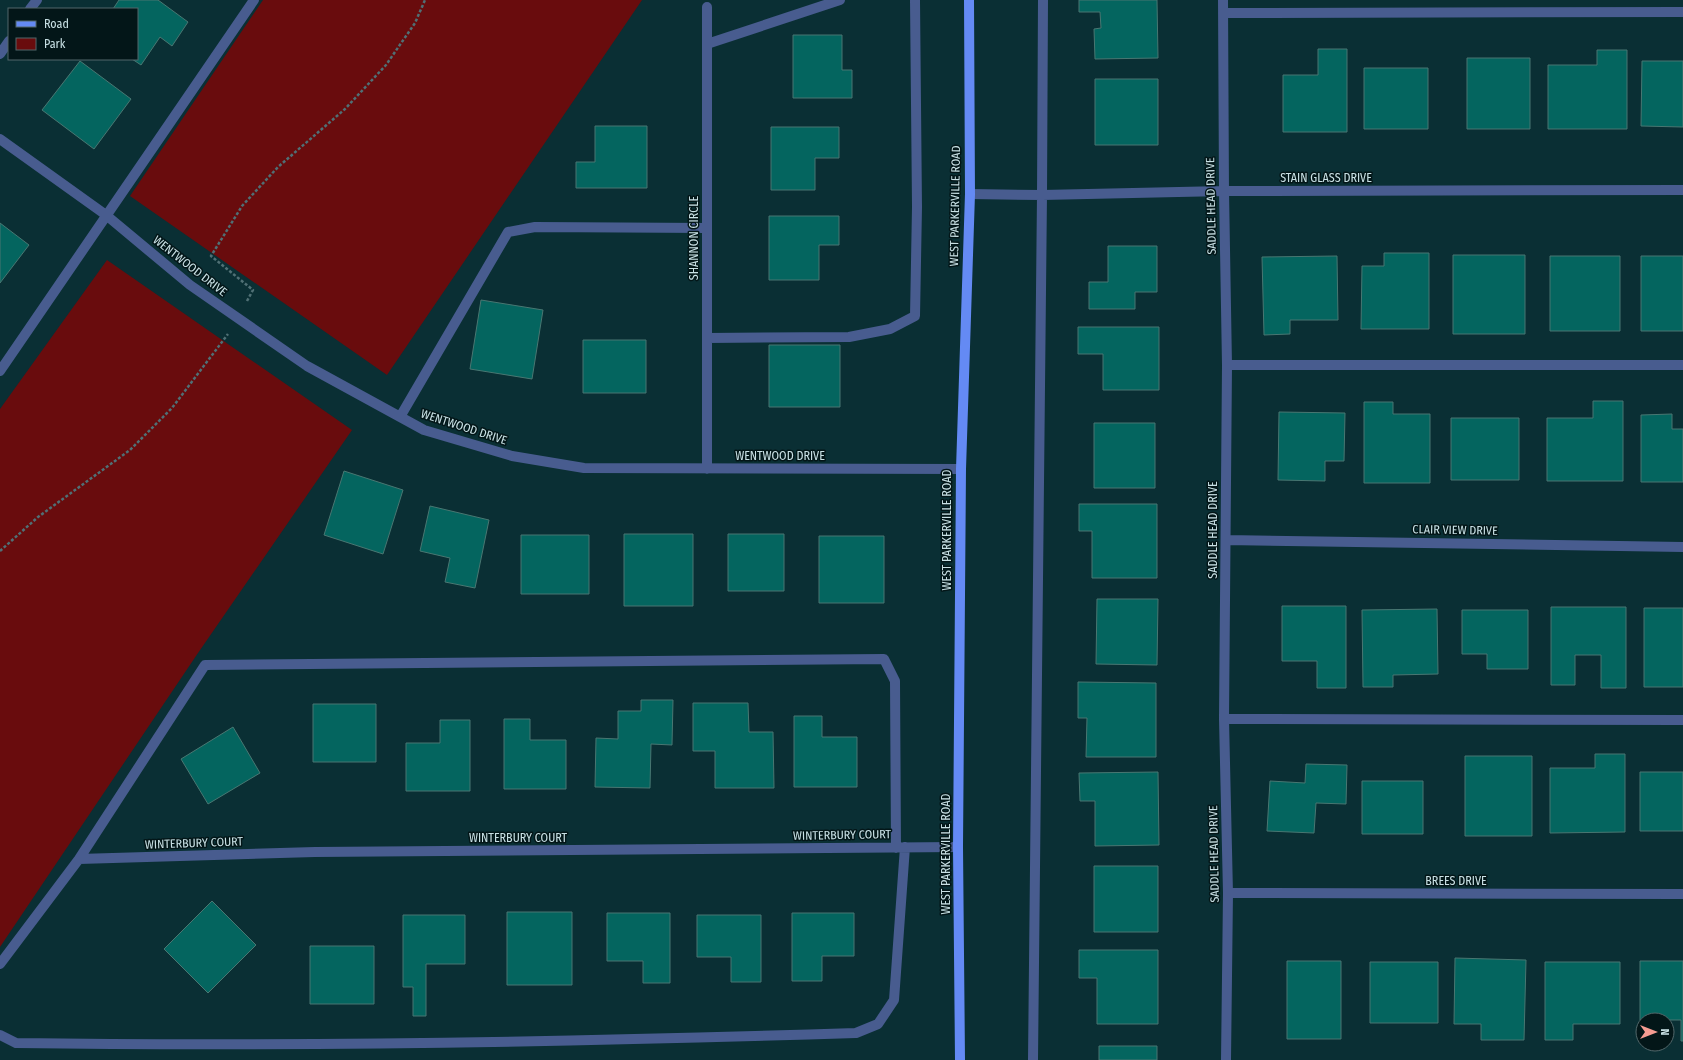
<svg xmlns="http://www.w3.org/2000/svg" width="1683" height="1060" font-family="'Fira Sans Condensed',sans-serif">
	<rect width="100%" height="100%" fill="#0a2f34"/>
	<path fill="#690c0d" d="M263,0h379l-255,375 -257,-179z
		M107,260l245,170 -154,223 -198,294v-538z"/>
	<path fill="#04655f" stroke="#497772" d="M119,0h39l30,22 -16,24 -12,-9 -19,28 -9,-6h5v-50h-24z
		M1079,0h78l1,58 -63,1 -1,-30 7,-1 -1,-16h-21z
		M793,35h49v35h10v28h-59z
		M1318,49h29v83h-64v-57h35z
		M1597,50h30v79h-79v-64h49z
		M1467,58h63v71h-63z
		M80,61l51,38 -37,50 -52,-39z
		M1642,61h41v66l-42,-1z
		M1364,68h64v61h-64z
		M1095,79h63v66h-63z
		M595,126h52v62h-71v-26h19z
		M771,127h68v31h-24v32h-44z
		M769,216h70v29h-20v35h-50z
		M0,223l29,22 -29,38z
		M1108,246h49v46h-22v17h-46v-27h19z
		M1384,253h45v76h-68l1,-63h22z
		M1453,255h72v79h-72z
		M1337,256l1,64h-48v14l-26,1 -2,-78z
		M1550,256h70v75h-70z
		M1641,256h42v75h-42z
		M481,300l62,10 -11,69 -62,-10z
		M1078,327h81v63h-56v-36h-25z
		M583,340h63v53h-63z
		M769,345h71v62h-71z
		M1593,401h30v80h-76v-63h46z
		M1364,402h29v12h37v69h-66z
		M1279,412l66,1 -1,48h-19v20l-47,-1z
		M1672,414v15h11v53h-42v-67z
		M1451,418h68v62h-68z
		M1094,423h61v65h-61z
		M344,471l59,19 -20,64 -59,-19z
		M1079,504h78v74h-65v-47h-13z
		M430,506l59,14 -14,68 -30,-6 5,-24 -30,-7z
		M624,534h69v72h-69z
		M728,534h56v57h-56z
		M521,535h68v59h-68z
		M819,536h65v67h-65z
		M1097,599h61l-1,66 -61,-1z
		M1282,606h64v82h-29v-27h-35z
		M1551,607h75v81h-25v-33h-26v30h-24z
		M1644,608h39v79h-39z
		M1437,609l1,65 -45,1v12h-30l-1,-77z
		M1462,610h66v59h-41v-15h-25z
		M1078,682l78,1v74h-70l1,-39h-9z
		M641,700h32l-1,45 -21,-1 -1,44 -55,-1 1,-49 22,1v-28h23z
		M693,703h55l1,29h24l1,56h-59v-37h-22z
		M313,704h63v58h-63z
		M794,716h28v21h35v50h-63z
		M504,719h26v21h36v49h-62z
		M440,720h30v71h-64v-48h34z
		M233,727l27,46 -52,31 -27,-45z
		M1595,754h30v78l-75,1v-65h45z
		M1465,756h67v80h-67z
		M1306,764l41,1 -1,39 -30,-1 -2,30 -47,-2 3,-50 35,2z
		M1158,772l1,73 -64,1v-45h-15l-1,-28z
		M1640,772h43v59h-43z
		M1362,781h61v53h-61z
		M1094,866h64v66h-64z
		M212,901l44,44 -48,48 -44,-44z
		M507,912h65v73h-65z
		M607,913h63v70h-27v-22h-36z
		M792,913h62v43h-32v25h-30z
		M403,915h62v49h-39v52h-13v-29h-10z
		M697,915h64v67h-30v-25h-34z
		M310,946h64v58h-64z
		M1079,950h79v74h-61v-46h-18z
		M1455,958l71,2 -2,80h-43v-16h-27z
		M1287,961h54v78h-54z
		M1640,961h43v80h-2v-21h-41z
		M1370,962h68v61h-68z
		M1545,962h75v62h-47v16h-28z
		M1099,1046h58v14h-58z"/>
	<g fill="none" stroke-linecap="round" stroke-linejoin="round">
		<path stroke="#507075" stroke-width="2.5" stroke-dasharray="3 2" stroke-linecap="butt" d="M247,301l6,-11 -42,-34 31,-50 36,-39 67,-58 41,-44 29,-42 10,-23
			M0,551l38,-34 92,-67 42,-42 56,-74"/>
		<path stroke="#485c8f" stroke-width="10" d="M1223,0l1,191 3,174 -3,354 4,174 -2,167
			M707,7v462
			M30,9l7,-9
			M1223,13l460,-1
			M707,44l133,-44
			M0,54l9,-13
			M0,139l106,76 84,70 117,81 117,64 88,26 72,12 377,1
			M970,194l72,1 182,-4 459,-1
			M707,338l142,-1 41,-8 25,-13 2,-109 -2,-207
			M1227,365h456
			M0,371l254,-371
			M400,417l108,-185 27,-5 172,1
			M1226,540l457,7
			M1224,719l459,1
			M79,859l236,-7 643,-5
			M1228,893l455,1
			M0,964l79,-105 126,-194 679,-6 11,22 1,167
			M0,1035l16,8c280,4 560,-1 840,-10l22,-9 16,-24 11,-153
			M1033,1060l9,-865 1,-195"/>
		<path stroke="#648af4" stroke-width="10" d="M960,1060l-2,-213 3,-378 9,-275 -1,-194"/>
	</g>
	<g text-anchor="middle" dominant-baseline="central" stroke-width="3" stroke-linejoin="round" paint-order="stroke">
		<g font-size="12" fill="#c9e1e5" stroke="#031618">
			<text x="1326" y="178">STAIN GLASS DRIVE</text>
			<text transform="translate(955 206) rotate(-89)">WEST PARKERVILLE ROAD</text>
			<text transform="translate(1211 206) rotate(-91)">SADDLE HEAD DRIVE</text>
			<text transform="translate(694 238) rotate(-90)">SHANNON CIRCLE</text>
			<text transform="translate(190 266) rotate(38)">WENTWOOD DRIVE</text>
			<text transform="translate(464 427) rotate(18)">WENTWOOD DRIVE</text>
			<text x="780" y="456">WENTWOOD DRIVE</text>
			<text transform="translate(947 530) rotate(-90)">WEST PARKERVILLE ROAD</text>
			<text transform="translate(1213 530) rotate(-90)">SADDLE HEAD DRIVE</text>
			<text transform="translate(1455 530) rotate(1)">CLAIR VIEW DRIVE</text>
			<text transform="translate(842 835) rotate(-1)">WINTERBURY COURT</text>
			<text x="518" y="838">WINTERBURY COURT</text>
			<text transform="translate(194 843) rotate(-2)">WINTERBURY COURT</text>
			<text transform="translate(946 854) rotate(-90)">WEST PARKERVILLE ROAD</text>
			<text transform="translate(1214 854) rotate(-91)">SADDLE HEAD DRIVE</text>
			<text x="1456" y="881">BREES DRIVE</text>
		</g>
	</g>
	<rect x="8" y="8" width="130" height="52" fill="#031618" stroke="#52676a"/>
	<rect x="16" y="21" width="20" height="6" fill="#648af4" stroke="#52676a"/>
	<text x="44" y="28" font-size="12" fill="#c9e1e5">Road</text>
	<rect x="16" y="38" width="20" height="12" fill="#690c0d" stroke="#52676a"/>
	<text x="44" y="48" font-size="12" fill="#c9e1e5">Park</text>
	<g transform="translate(1655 1032) rotate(90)"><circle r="19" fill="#031618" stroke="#52676a"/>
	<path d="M0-3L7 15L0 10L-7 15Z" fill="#f59c92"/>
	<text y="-6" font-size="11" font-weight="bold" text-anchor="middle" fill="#c9e1e5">N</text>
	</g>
</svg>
